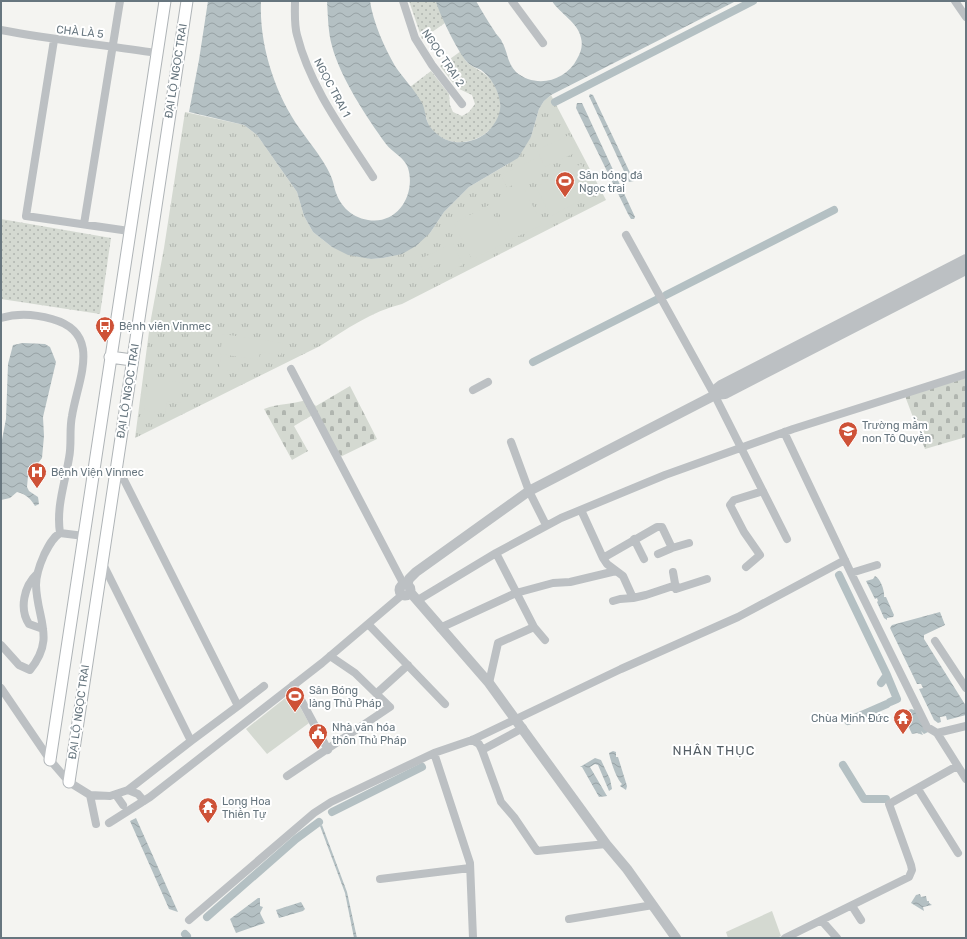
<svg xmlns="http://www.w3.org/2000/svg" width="967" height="939" font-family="Rubik,sans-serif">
	<defs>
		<pattern id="grass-dots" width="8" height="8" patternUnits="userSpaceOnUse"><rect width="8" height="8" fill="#d4d9d1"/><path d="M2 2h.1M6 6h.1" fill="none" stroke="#b0b5af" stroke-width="1.8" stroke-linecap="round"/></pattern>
		<pattern id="cemetery-stones" width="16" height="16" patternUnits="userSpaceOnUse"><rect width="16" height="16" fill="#d4d9d1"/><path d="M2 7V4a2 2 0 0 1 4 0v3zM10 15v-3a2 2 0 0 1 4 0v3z" fill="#b0b5af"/></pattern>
		<pattern id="park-tufts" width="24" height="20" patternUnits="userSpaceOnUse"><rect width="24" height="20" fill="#d4d9d1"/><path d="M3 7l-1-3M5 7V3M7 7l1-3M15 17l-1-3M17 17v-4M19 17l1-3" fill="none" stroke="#b0b5af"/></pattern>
		<pattern id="water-waves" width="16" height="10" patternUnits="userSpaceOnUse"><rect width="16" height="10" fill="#b4c0c3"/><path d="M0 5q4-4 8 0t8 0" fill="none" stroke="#96a1a4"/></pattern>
	</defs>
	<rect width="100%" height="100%" fill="#f4f4f1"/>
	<path fill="url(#grass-dots)" d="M409,1h27l9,22 -23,16z
		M461,51c2,4 4,11 8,13 14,9 23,12 29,29 14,34 -31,62 -59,43 -12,-9 -11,-14 -15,-26 -3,-8 -9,-16 -14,-23l21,-16 18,23 1,11 3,7 9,4 7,-4 6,-8 -3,-9 -15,-7 -17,-22z
		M1,219l110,19 -11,76 -99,-15z"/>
	<path fill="url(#cemetery-stones)" d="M966,378v59l-41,12 -20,-53z
		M350,386l27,53 -39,19 -22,-45 -22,13 14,25 -16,9 -28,-51c15,-6 29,-4 44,-10l8,7z"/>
	<path fill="url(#park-tufts)" d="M551,95l55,105 -204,104c-30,7 -57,26 -82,42l-185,92 15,-114 14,-76 21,-136 59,13 13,10 40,57 7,24 9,16 19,15 39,12 12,-1 9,-2 38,-23 14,-21 25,-25 39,-23 23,-27 8,-28 5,-8z"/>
	<path fill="#d4d9d1" d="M569,135l8,17 -32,15 -8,-17z
		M537,158l6,12 -36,18 -6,-13z
		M581,164l15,28 -45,24 -15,-29z
		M524,188l18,37 -30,14 -18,-36z
		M489,205l18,37 -35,18 -18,-37z
		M453,243l10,22 -18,8 -5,-10 -17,8 -5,-11z
		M223,334l60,9 -2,12 -21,-3 -1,8 -39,-6z
		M221,356l20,3 -3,13 -19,-3z
		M149,378l34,5 -3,20 -13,-2 -2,13 -21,-4z
		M289,695l5,1 15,27 -42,31 -21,-25z
		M772,911l9,25 -4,2h-49l-2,-6z"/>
	<path fill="url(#water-waves)" d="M208,1h53c-2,44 14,93 39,128 11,16 31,39 34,57 4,18 16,31 34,34 30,5 48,-26 40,-52 -3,-10 -16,-16 -22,-24 -19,-26 -46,-67 -54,-98 -4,-14 -4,-30 -5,-45h43c3,21 14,46 25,65 8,12 20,24 27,37 6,13 1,19 15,31 14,12 34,10 48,0 8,-6 17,-20 15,-31 -1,-12 -9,-26 -19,-33 -4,-2 -10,-4 -13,-7 -8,-7 -30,-51 -32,-62h40c6,10 12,21 19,31 2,4 6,6 7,10 6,10 5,21 14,30 20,17 50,9 61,-13 4,-7 6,-13 4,-21 -3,-16 -21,-24 -29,-37h184l-185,94 -7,6 -5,8 -8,28 -13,21 -49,29 -25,25 -14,21 -14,13 -14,8 -19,4 -12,1 -23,-4 -16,-8 -19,-15 -9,-16 -7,-24 -40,-57 -13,-10 -55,-13 10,-52z
		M590,94l3,1 41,86 -5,1 -40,-86z
		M577,103h5l53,114 -1,2h-3l-3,-5 -52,-106z
		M23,343l22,1 5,3 6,15 -13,55 1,19 -2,22 -14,18 -1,11 2,4 9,6 1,7 -4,2c-4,-7 -9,-12 -18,-14l-7,6 -9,2v-55l5,-26 2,-55 5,-19z
		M875,576c6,3 10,16 9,21h2l8,18 -1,2 -6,1v2l-3,-2 -7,-16 1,-1 -1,-3 -2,1 -9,-18 7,-2z
		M940,612l5,13 -21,10v4l42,67v9l-19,5 -1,-4 -6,1 1,5 -3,1 -4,-3 -15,-31 4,-1 -2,-4h-4l-27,-56 2,-3z
		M911,709l7,2 10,21 -4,2 -3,-3 2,4 -6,-2 -5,1 -10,-21z
		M613,751l3,1v5h2l9,29 -1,4 -6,-4 2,-2c-6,-6 -11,-22 -13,-31z
		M595,758l6,2 9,19 2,10 -3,2 -11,-26 -3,-1 -5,3 17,29 -8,1 -17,-30h-2z
		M136,818l42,94 -9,-3 -3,-7 -36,-81z
		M322,825l25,67 10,46h-3l-9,-45 -25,-67z
		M920,894l1,3 5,-1 1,5h2v2l3,2 -9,2 1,4 -13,-8 5,-8z
		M258,898h2v8l3,1 -3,6 5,10 -29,10 -6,-14z
		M301,902l4,7 -2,2 -24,7 -3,-8z"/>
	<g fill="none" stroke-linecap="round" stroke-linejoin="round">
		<path stroke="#b4c0c3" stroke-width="8" d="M555,102l198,-101
			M666,295l168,-85
			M533,362l125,-63
			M839,575l48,100 -6,8
			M887,675l10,24 -7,3
			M848,721l39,-17
			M843,765l21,34h22
			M332,812l90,-45
			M207,917l89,-78 23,-17
			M185,934l2,2"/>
		<g stroke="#afb4b7" stroke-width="13">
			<path id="secondary" d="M110,357l22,3
				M50,760l115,-759
				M69,782l118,-781"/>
		</g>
		<path stroke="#bcc0c3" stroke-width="8" d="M295,1c0,11 -1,23 2,34 13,52 47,97 76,142
			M403,1l12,37 17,27 30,39
			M512,1l31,42
			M955,1l11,16
			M1,30c52,10 104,15 155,23
			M54,40l-28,176 103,15
			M84,224l36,-223
			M626,235l88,159 73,145
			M1,318c16,-5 34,-4 51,1 51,14 26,60 20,97 -3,14 0,28 -3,42 -4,25 -13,49 -9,75
			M291,369l113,216
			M473,390l15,-8
			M784,432l67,141 76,154 10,6 29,46
			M511,442l18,49 17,34
			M581,510l22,48 54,-31h5l10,21 17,-5
			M634,539l10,20
			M496,553l38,74 11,13
			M658,554l14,-6
			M603,558l4,6 16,12 10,22 -13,1 -7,2
			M102,562l89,179 47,-35 -121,-240
			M746,567l14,-12 -16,-23 -14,-27 4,-5 29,-9
			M673,572l3,17 31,-10
			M851,573l26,-8
			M37,574c-13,12 -18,35 -8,50l14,5
			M633,598l13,-3 30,-10
			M418,600l78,-47 65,-35 104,-43 128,-46 173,-55
			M368,624l77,80
			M440,628l76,-35 37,-10 17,-1 46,-11
			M935,641l31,47
			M1,645l18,20 11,5c26,-32 7,-50 6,-85 0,-10 4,-21 8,-30 4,-8 8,-17 16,-22l24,3
			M489,683l9,-40 36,-16
			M293,685l35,65
			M1,688l49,72 19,22 21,13 20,1 18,-6 10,4 6,7
			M377,693l31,-28
			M238,706l26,-20
			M937,733l29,-7
			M472,740l7,4 3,6 19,52 13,15 23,34 69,-7
			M482,750l41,-22
			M434,753l36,110 3,75
			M287,776l103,-69 -35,-34 -25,-17
			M918,789l40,64
			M128,790l63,-49
			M90,795l6,29
			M116,795l7,10
			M109,823l41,-26 91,-71 81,-63 80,-68
			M380,879l90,-11
			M852,906l9,14
			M569,919l84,-14
			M189,920l125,-107 17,-11 103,-49 38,-13 149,-71 117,-52 107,-57
			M822,921l15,17
			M785,938l124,-61 3,-7 -1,-5 -22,-61 68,-38"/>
		<path stroke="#bcc0c3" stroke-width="10" d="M715,395l1,-6 5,-4 245,-126
			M399.5 590a5.5 5.5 0 1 1 11 0a5.5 5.5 0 1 1-11 0Z
			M407,585l2,-6 7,-7 113,-81 186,-96 10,-1 241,-124
			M410,592l79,91 117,161 21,25 49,69"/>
		<use href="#secondary" stroke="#fff" stroke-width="11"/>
	</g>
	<defs>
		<g id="stadium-pin" transform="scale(1)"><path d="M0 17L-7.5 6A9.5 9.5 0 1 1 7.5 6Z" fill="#ce5237" stroke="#fff"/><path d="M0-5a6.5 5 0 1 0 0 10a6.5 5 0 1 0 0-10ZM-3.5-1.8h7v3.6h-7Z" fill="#fff"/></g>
		<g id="bus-pin" transform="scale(1)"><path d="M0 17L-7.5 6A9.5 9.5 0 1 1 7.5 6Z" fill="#ce5237" stroke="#fff"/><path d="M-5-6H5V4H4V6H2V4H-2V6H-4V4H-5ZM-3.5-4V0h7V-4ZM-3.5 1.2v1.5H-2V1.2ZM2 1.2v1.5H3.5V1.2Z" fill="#fff"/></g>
		<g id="school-pin" transform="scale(1)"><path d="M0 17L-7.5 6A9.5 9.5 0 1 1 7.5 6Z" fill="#ce5237" stroke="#fff"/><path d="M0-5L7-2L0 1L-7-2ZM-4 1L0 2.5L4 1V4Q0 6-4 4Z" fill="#fff"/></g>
		<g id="hospital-pin" transform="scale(1)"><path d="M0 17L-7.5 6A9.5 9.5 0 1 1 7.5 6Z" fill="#ce5237" stroke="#fff"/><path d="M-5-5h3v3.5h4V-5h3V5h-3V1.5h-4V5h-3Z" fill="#fff"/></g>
		<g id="temple-pin" transform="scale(1)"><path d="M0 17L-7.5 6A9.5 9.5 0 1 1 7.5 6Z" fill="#ce5237" stroke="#fff"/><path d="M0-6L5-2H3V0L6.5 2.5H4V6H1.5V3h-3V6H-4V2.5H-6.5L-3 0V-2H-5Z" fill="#fff"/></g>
		<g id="civic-pin" transform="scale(1)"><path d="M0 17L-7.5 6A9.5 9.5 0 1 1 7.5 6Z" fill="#ce5237" stroke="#fff"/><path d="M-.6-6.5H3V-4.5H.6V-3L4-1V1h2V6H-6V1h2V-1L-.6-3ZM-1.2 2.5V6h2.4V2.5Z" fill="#fff"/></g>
	</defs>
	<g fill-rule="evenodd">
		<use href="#stadium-pin" x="565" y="181"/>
		<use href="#bus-pin" x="105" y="326"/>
		<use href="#school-pin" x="848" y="431"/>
		<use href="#hospital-pin" x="37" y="472"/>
		<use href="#stadium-pin" x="295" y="696"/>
		<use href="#temple-pin" x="903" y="718"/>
		<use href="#civic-pin" x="318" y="733"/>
		<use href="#temple-pin" x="208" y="807"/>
	</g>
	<g text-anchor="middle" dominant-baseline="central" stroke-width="4" stroke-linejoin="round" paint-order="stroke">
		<g font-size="11" fill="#67767f" stroke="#fff">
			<text transform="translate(80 32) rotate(6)">CHÀ LÀ 5</text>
			<text transform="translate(443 58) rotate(56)">NGỌC TRAI 2</text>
			<text transform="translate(176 71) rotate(-81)">ĐẠI LỘ NGỌC TRAI</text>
			<text transform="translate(332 88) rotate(62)">NGỌC TRAI 1</text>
			<text transform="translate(128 391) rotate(-81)">ĐẠI LỘ NGỌC TRAI</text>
			<text transform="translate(79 712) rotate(-82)">ĐẠI LỘ NGỌC TRAI</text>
		</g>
		<g font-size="11" fill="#67767f" stroke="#fff" text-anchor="start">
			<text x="579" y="175">Sân bóng đá<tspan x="579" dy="13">Ngọc trai</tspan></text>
			<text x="119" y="326">Bệnh viên Vinmec</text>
			<text x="862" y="425">Trường mầm<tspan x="862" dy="13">non Tô Quyền</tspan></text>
			<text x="51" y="472">Bệnh Viện Vinmec</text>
			<text x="309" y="690">Sân Bóng<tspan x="309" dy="13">làng Thủ Pháp</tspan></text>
			<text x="889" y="718" text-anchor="end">Chùa Minh Đức</text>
			<text x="332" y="727">Nhà văn hóa<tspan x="332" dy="13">thôn Thủ Pháp</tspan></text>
			<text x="222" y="801">Long Hoa<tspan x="222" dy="13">Thiền Tự</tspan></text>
		</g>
		<g font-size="13" letter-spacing="1" fill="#545e65" stroke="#fff">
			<text x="714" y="750">NHÂN THỤC</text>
		</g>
	</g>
	<rect width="967" height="939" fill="none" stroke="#67767f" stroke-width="4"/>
</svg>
